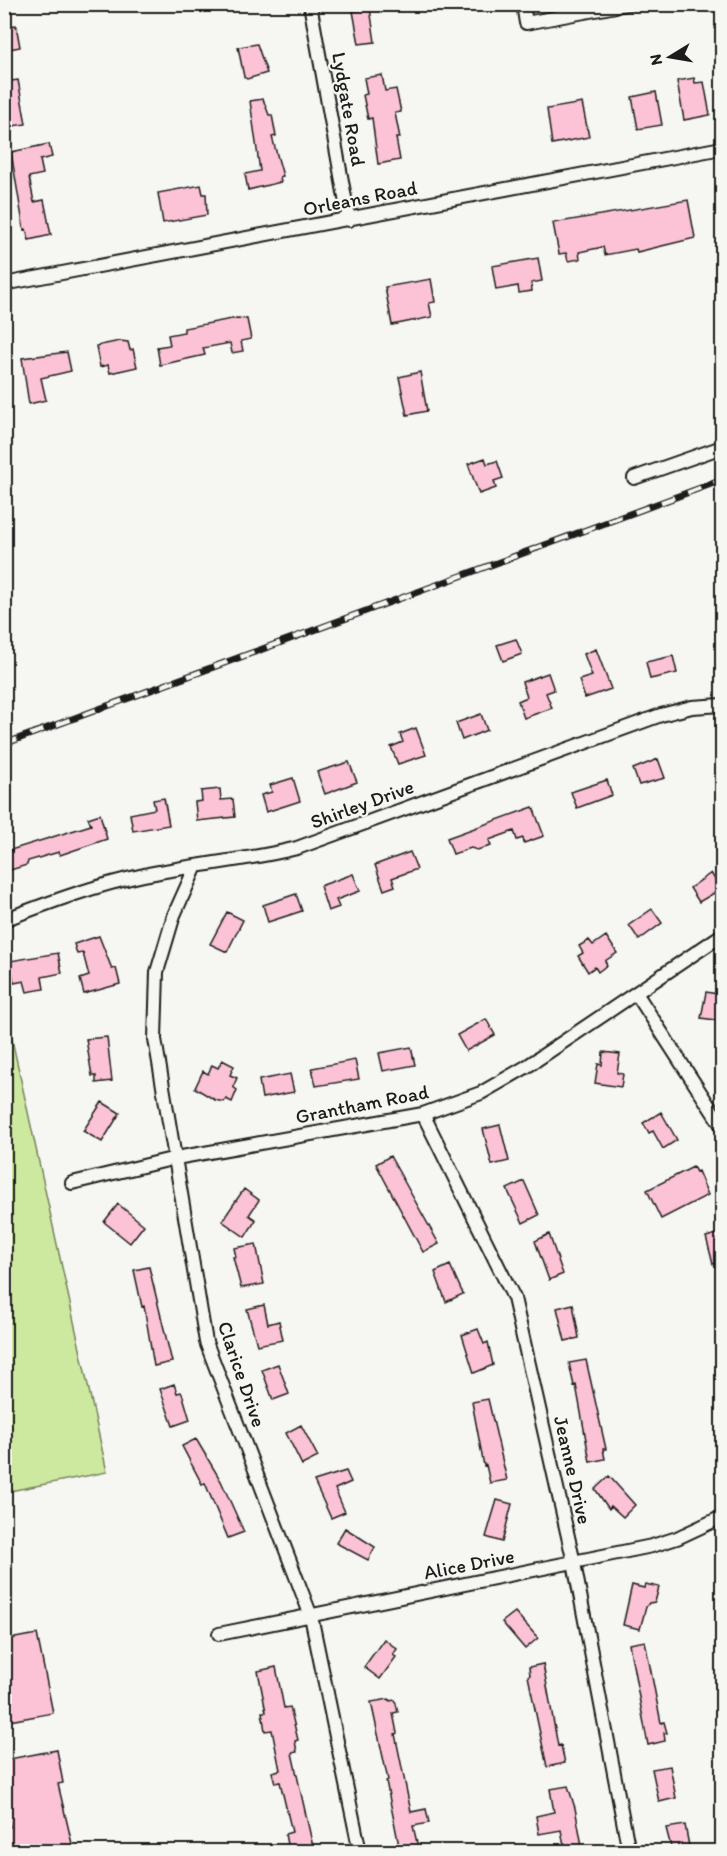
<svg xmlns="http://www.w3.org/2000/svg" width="727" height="1856" font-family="Itim,sans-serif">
	<rect width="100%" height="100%" fill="#f6f6f2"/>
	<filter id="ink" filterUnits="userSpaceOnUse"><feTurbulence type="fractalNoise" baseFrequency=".0167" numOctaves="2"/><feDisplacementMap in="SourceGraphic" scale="12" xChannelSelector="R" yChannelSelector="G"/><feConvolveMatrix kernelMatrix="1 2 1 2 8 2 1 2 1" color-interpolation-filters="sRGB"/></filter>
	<g filter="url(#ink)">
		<path fill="#cde99f" stroke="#74825e" stroke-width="1.5" d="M4,1003l103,469 -102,20h-1z"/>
		<path fill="#fcc2d5" stroke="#1c1c1c" stroke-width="1.5" d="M370,8l5,34 -16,2 -6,-33z
			M16,25l4,22 -16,3v-23z
			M257,44l10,29 -20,6 -3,-2 -6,-30z
			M382,75l3,16 11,-2 5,23 -6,1 5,25h-4l4,22 -22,4 -6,-46 -4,1 -5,-24 4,-1 -3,-16z
			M694,78l1,5 9,-1 6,33 -26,5 -7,-39z
			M18,80l8,44 -19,3 -3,-45z
			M656,92l6,33 -24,4 -6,-32z
			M263,99l6,16h3l4,21 -4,1 11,39 -3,1 1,5 -33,8 -3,-16 15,-3 -10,-70z
			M582,103l7,34 -37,7 -5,-35z
			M49,144l3,13 -12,3 3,14 -14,3 5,25 10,-2 7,35 -22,5 -3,-11 -2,1 -13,-78z
			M201,185l2,9h3l1,21 -44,8 -5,-30z
			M688,200l7,38 -58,14 -1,-3 -31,6 -2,-8 -24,5 1,7 -12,2 -2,-8 -7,1 -6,-31z
			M538,258l4,23 -11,2 1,8 -13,2 -1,-7 -22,4 -4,-24z
			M431,279l4,23 -6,1 3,14 -40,8 -7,-38z
			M237,318l10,1 4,20 -10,2 2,10 -11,2 -2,-10 -27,5 2,7 -45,10 -3,-18 13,-2 -2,-10 16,-3v-4z
			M120,341l8,1 2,8 3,-1 4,18 -27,6 -2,-8 -8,2 -4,-21z
			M67,352l4,19 -30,7 5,22 -17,4 -7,-46z
			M420,372l7,39 -20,4 -8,-38z
			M485,458l2,6 10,-3 6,17 -9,3 2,7 -17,6 -11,-30z
			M516,639l6,15 -19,7 -6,-16z
			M596,649l15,40 -26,9 -6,-18 13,-4 -8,-22z
			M673,656l4,17 -27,6 -4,-17z
			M548,673l6,17 -8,3 6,15 -28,10 -6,-17 9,-4 -5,-15z
			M481,714l6,16 -25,10 -6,-17z
			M416,728l10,27 -28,9 -7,-17 12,-5 -3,-8z
			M658,759l7,19 -26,7 -6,-16z
			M349,762l8,20 -32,12 -8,-22z
			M293,778l7,23 -34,11 -5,-17 11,-3 -2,-7z
			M607,780l5,15 -35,13 -6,-16z
			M220,789l1,11 12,-1 2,18 -38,4 -2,-19 7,-1 -1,-10z
			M164,798l5,27 -36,6 -3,-17 25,-5 -2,-9z
			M533,807l11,29 -20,7 -1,-5 -6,2 -3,-9 -25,9 2,6 -14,4 -6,-2 -18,6 -6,-16z
			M100,814l7,25 -47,16 -1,-3 -31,9 -1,4 -23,7v-20l87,-27 -3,-7z
			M410,852l7,17 -25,9 3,8 -11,4 -9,-25z
			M711,873l10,16 -22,13 -9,-14z
			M353,874l7,17 -24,9 3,7 -11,4 -8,-25z
			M296,894l6,17 -34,11 -5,-17z
			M652,909l10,14 -23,17 -10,-15z
			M227,912l16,8 -16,32 -17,-8z
			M99,936l13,33 4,-1 4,16 -36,10 -4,-15 9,-3 -6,-23 -6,1 -3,-10z
			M606,936l11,17 -12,8 2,4 -9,7 -3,-5 -7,5 -10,-16 5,-3 -4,-7 10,-6 4,5z
			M58,953l4,20 -20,4 2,12 -17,3 -3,-11 -10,2 -4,-22z
			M706,992l17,3v26l-22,-3z
			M486,1019l9,16 -29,16 -9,-16z
			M107,1037l5,44 -16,2v-7h-4l-6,-37z
			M411,1047l4,18 -32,6 -4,-18z
			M603,1052l17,2 -3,19 6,1 -2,13 -26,-4 3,-19 4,1z
			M222,1060l12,6 -4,9 7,3 -4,9 4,3 -5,12 -6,-3 -2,3 -9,-2 -20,-12 8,-17 5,3 4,-9 6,3z
			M355,1060l4,19 -43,7 -4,-18z
			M290,1074l4,18 -32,6 -3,-18z
			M102,1102l18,11 -18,29 -19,-11z
			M661,1112l16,28 -14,9 -10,-18 -4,2 -6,-10z
			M500,1125l9,36 -17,4 -9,-36z
			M390,1156l49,88 -16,8 -47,-88z
			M693,1167l3,5 2,-1 10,24 -47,24 -14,-29z
			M524,1181l15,34 -16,8 -16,-34z
			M244,1189l15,11 -10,15 7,5 -11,17 -23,-16z
			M118,1204l26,21 -14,18 -26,-21z
			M720,1233l3,29 -10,2 -7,-27z
			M549,1234l14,40 -14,6 -14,-39z
			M256,1244l8,40 -23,4 -8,-31h3l-2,-9z
			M450,1265l13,29 -17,8 -11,-30z
			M149,1267l23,95 -18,4 -10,-60 -2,1 -8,-37z
			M573,1304l6,34 -14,3 -8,-33z
			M264,1305l4,19 11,-3 4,19 -26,5 -10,-36z
			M478,1329l6,15 4,-2 5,23 -19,8 -12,-38z
			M586,1360l20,89h-3l2,10 -15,3 -14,-77 -2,1 -5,-23z
			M278,1364l11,30 -16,6 -11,-30z
			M174,1384l3,9 4,-1 2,4 7,24 -17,6 -13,-37z
			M488,1399l19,81 -17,3 -4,-18 -2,1 -12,-64z
			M301,1425l17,32 -16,8 -16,-32z
			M196,1439l25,42 23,51 -16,6 -23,-55 -3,1 -20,-38z
			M346,1471l5,11 -16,7 10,23 -14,6 -17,-37z
			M609,1476l26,29 -12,12 -12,-11 -2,3 -14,-20z
			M497,1500l15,4 -10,38 -16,-5z
			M345,1528l30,19 -7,13 -32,-17z
			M645,1584l14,3 -4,15 -6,1 -3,4 -6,22 -17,-4 9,-40 12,3z
			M515,1612l23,26 -13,11 -23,-27z
			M37,1634l16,79 -49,9v-82z
			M384,1639l13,10 -4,6 3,2 -16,22 -16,-12z
			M645,1641l16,82 3,-1 3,11h-3l1,8 -17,4 -19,-101z
			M543,1664l15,82 3,-1 4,18 -18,4 -19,-91 2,-1 -1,-8z
			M276,1667l8,41 6,-1 8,33 -3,1 2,11 -5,1 22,98 -26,-1 -3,-16 7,-2 -12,-50 -5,1 -3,-11 8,-2 -8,-40 -7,1 -3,-19h4l-8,-41z
			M389,1699l1,2 5,-1 3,12 -5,1 4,20 -2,1 16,78 15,-3 3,14 -16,3 6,25h-19l-14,-70 2,-1 -17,-78z
			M57,1750l6,33 -5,1 15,64 -16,3h-53v-22l6,-2 -6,-29v-38z
			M670,1766l6,32 -17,4 -7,-33z
			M568,1786l7,22 8,43h-18l-4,-21 -22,4 -3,-18 18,-4 -4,-23z
			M685,1825l5,26h-18l-6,-23z"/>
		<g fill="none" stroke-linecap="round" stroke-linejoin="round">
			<g stroke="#1c1c1c" stroke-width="16">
				<path id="minor" d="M310,4l39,216
					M523,4l3,19 101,-19
					M4,284l718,-136
					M634,478l88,-31
					M196,866l-22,49 -17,57 -2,67 51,303 105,274 49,236
					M9,918c44,-17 88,-33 135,-43 51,-11 102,-14 153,-27l364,-133 31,-8 30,-2
					M636,993l86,133
					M423,1114l91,184 60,265 55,289
					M72,1183l104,-25 247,-44 58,-21 45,-26 196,-132
					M219,1634l433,-88 25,-8 45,-21"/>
			</g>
			<use href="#minor" stroke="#f6f6f2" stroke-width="12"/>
			<g stroke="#1c1c1c" stroke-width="7">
				<path id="rail" d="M4,744l718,-264"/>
			</g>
			<use href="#rail" stroke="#f6f6f2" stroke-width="4.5" stroke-dasharray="14" stroke-linecap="butt"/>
		</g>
	</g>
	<g text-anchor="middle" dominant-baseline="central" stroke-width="4.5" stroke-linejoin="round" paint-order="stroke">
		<g font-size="20" fill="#1c1c1c" stroke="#f6f6f2">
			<text transform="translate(349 109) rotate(80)">Lydgate Road</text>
			<text transform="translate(360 198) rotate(-11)">Orleans Road</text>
			<text transform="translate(362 804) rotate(-20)">Shirley Drive</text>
			<text transform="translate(362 1104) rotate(-11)">Grantham Road</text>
			<text transform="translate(242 1374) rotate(71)">Clarice Drive</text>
			<text transform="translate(573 1470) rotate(77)">Jeanne Drive</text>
			<text transform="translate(469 1564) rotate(-11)">Alice Drive</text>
		</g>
	</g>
	<rect width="727" height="1856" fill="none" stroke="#f6f6f2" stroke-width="24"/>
	<rect x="12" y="12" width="703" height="1832" fill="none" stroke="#1c1c1c" stroke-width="2" filter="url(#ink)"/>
	<g transform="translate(670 57) rotate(259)" stroke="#f6f6f2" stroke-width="4.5" paint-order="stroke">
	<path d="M0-4.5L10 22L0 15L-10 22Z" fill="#1c1c1c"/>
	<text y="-9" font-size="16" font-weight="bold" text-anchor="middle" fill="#1c1c1c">N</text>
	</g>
</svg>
